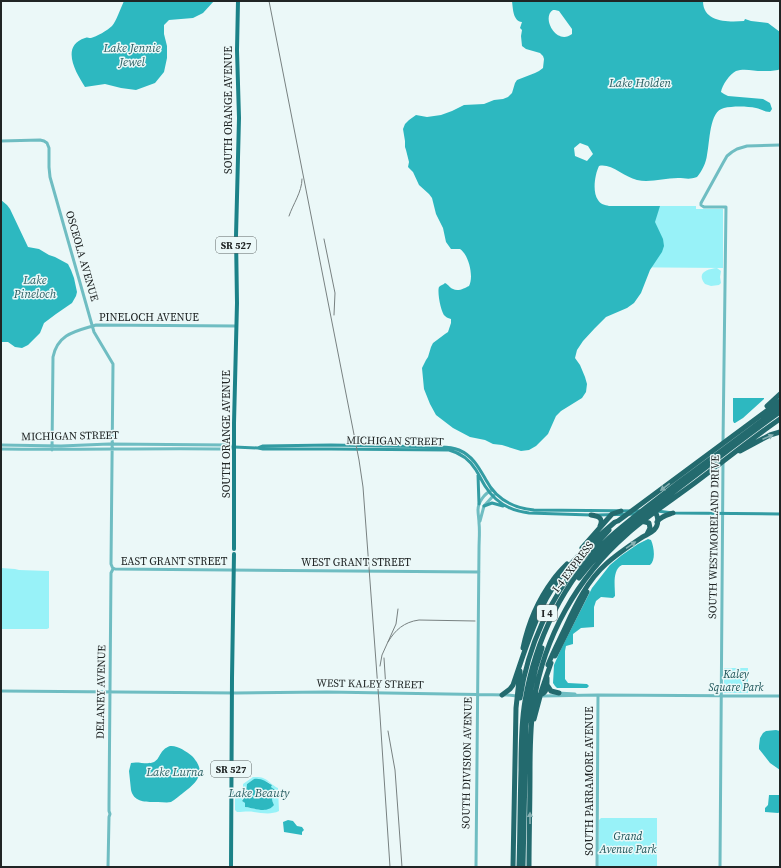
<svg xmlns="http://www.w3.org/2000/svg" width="781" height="868" font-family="'Source Serif 4',serif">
	<rect width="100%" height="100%" fill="#ebf8f8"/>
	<path fill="#98f2f8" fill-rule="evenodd" d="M604,206h92v3h27v59l-120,-1z
		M717,268l4,3 -1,6 1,6 -2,2 -8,1 -6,-2c-9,-11 2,-15 12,-16z
		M1,568l14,1 4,1 30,1v57l-2,1h-46z
		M724,668h24v25h-24z
		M253,777c15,-1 15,6 25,11l1,23c-8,4 -17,2 -25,1 -6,-1 -11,0 -17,0l-2,-2v-18h8v-8zM254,779l14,3 4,3 -1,2 3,3v1l1,2h-2c-2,5 -1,8 1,12l-17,4 -11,-2 -1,-4 -3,-2 2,-6 2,-1 1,-10z
		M623,818h34v49h-59l1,-47 2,-2z"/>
	<path fill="#2db8c0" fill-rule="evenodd" d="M124,1h90l-11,12 -10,5 -24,2 -5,5v9l3,12v12l-3,14 -9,11 -19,7 -15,-2 -16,-4 -20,3c-9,-14 -25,-41 0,-49 4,-1 1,0 6,0 5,-1 17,-8 21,-12 4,-4 9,-19 12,-25z
		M512,1h191c0,22 26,21 41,20l1,-2 6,2 17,2 12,9v37l-2,1c-5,1 -10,1 -16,1 -8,0 -18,-3 -26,0 -6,3 -14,14 -15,21l3,2 4,2 35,3 7,4 2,6 -2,3c-5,0 -9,-3 -14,-4 -9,-2 -24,-2 -32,0 -15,3 -14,34 -17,47 -1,8 -5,16 -10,22 -8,3 -12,1 -19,1 -14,0 -28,5 -41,2 -13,-3 -26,-17 -38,-14 -4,8 -7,26 -1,34 2,4 7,5 11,6h51l-5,16 8,17 1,7 -2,6 -12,18 -9,23 -7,10 -7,5 -21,9 -11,11 -12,13 -6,9 -2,8 5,7 5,12 2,7 -1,8 -4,6 -21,13 -5,5 -8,18 -12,12 -7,4 -8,1 -19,-6 -9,-1 -8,-4 -15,-3 -17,-9 -17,-13 -6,-11 -6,-15 -2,-21 4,-8 2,-3 3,-10 2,-4 12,-9 3,-2 3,-9v-4c-2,-1 -4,-1 -6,-3 -4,-3 -8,-24 -6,-29 2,-2 4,-2 6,-4 4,2 5,5 8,6 5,3 12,-1 16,-3 5,-9 0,-31 -9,-37h-9l-5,-7 -3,-14 -7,-14 -4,-16 -3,-4 -10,-9 -6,-13 -5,-5 1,-5 -3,-12 -1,-3v-6l-2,-12 2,-5 4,-4 7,-5 11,2 14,-2 11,-4 12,-6 20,-1 10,-4 9,-1 5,-2 4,-4 3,-10 2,-3 18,-7 4,-2 4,-3 1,-9 -1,-3 -3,-3 -14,-4 -4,-3 -1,-10 1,-6 -2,-2 2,-6c-9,-1 -9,-13 -10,-21zM553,10h2l4,1 13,18v5c-16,12 -31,-17 -19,-24zM580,143l8,3 5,8 -6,7 -12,-5 -1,-8z
		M1,200l6,5 3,4 18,38 11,2 10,6 6,2 13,7 3,6 3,8 3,14 -1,4 -4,7 -16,11 -12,9 -4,10 -12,12 -6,3 -7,-1 -7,-5h-7z
		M733,398h31v1l-21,19 -8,5h-1l-1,-2z
		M648,539l3,1c3,7 5,20 -1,25h-28c-10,5 -7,21 -7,31l-2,2 -12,-1 -5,4 -2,6v20l-13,1 -8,6v10l-7,2 -1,5v28l3,4 19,1 2,2 -2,2h-30l-2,-2 -2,-3 1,-18 7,-16 31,-61 18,-23 12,-10 16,-11z
		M776,730l4,1v39l-10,-7 -11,-14v-3l1,-8 3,-5 3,-2z
		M170,746c7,-1 16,5 22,10 15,16 6,26 -9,37 -3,2 -8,7 -12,9 -4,1 -9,0 -13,0 -11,0 -24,1 -27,-12l-2,-19 2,-8c7,-2 16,2 23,-1 7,-4 5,-12 16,-16z
		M254,779c8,-1 12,3 18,6l-1,2 4,3 -1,1 1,2h-2c-2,4 -1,8 1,12 -7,9 -19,3 -29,2v-4l-3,-2 2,-3v-3l2,-2 1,-9z
		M769,795h11v17l-2,1 -13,-1v-4l3,-3z
		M288,820l5,1 4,5 5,1 2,3 -2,2v3l-18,-3 -1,-10z"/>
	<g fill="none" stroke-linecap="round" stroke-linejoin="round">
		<path stroke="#6fbdc2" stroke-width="3" d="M1,141l39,-1 4,1 3,2 2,5v19l1,10 44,155 19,32 -2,200 2,5 -2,4 -2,232v6l1,3 -1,3 -1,50
			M723,443l3,-236h-22l-3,-2v-2l22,-40 4,-7 5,-4 5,-3 10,-3 33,-1
			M1,445l60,1 48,-2 119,1 6,2
			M1,449c76,1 151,-1 227,0l6,-2
			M52,450l1,-93c5,-24 24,-26 43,-32l140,1
			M480,521l4,-15 10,-11
			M113,568l2,1 364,3
			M1,691l235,2 91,-1 180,3 10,1
			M558,693l17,1
			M541,696l57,-1 182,1
			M476,867l3,-318c0,-9 1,-18 0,-26 0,-4 -1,-9 -1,-13 0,-8 7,-17 14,-20
			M597,867l1,-172
			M720,867l3,-406"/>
		<path stroke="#339ca3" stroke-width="3" d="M234,447l24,1 5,1h68l118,1c11,3 21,10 27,20 3,5 6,11 9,16 10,16 26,25 44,27l62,2
			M258,448l5,-2 68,-1 110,2c6,0 13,1 18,3 14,6 20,18 27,30 10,19 27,28 48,30l108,1
			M478,475l1,29
			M484,506l8,-3 11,3
			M657,511l16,2 107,1
			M597,515l40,-1"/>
		<path stroke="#1b8288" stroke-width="4" d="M234,549v-126l3,-120 -1,-67 3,-118 -2,-68 1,-49
			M231,867l1,-189 2,-124"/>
		<path stroke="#236a6e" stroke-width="5" d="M767,406l13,-12
			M740,451l30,-16 10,-3
			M591,515c7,1 13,3 9,11
			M642,521l7,2 1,5 -3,6
			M657,522c4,-6 10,-7 16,-9
			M582,548l30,-34 9,-3
			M579,578c30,-39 67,-65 105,-94 32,-24 63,-49 96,-72
			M523,648c5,-24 15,-48 30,-68 4,-6 9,-11 14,-16
			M555,656l32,-64
			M548,665c5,-13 12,-26 18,-39 10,-22 22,-46 40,-62 11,-10 23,-18 35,-26 4,-3 9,-4 13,-8 5,-5 5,-14 0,-19
			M547,685l4,6 8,2
			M502,695l8,-6 3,-4c10,-29 19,-59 33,-86 17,-31 42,-54 69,-77l3,-1 19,-14 143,-106
			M539,695c9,-2 8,-9 8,-17
			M520,698c8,-52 30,-100 64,-141 8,-9 17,-18 25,-27
			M534,719l8,-30 9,-26
			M513,867l3,-159 4,-37
			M519,867c1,-32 1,-64 2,-97 0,-23 0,-46 4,-69 10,-61 39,-121 84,-163 22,-20 46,-37 69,-55 34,-25 68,-50 102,-76
			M523,867l3,-141 5,-37 5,-22 6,-19
			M529,867c0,-31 1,-62 1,-94 0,-24 0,-48 4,-72 10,-64 43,-123 92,-166 21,-19 46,-35 70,-53 28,-21 55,-43 84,-63"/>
		<path stroke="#788181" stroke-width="1" d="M269,1l90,459 4,27 17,229 10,151
			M289,216c4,-12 13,-24 13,-37
			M324,239l11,54 -1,22
			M388,642c7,-12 16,-20 31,-22l56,1
			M384,658l2,31
			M380,666l2,-11 14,-31 2,-15
			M388,731l7,39 7,97"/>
	</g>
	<defs><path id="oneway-solid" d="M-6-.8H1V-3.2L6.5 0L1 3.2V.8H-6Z"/></defs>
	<g fill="#87b1b3">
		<use href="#oneway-solid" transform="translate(768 437) rotate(-23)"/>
		<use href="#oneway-solid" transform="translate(665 487) rotate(143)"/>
		<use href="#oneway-solid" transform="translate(631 545) rotate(-34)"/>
		<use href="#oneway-solid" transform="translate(530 818) rotate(-90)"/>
	</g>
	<g text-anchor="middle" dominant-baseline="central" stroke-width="3" stroke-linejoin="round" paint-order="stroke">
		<g fill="#ebf8f8" stroke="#5d6464" stroke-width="1">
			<rect x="216" y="237" width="40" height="16" rx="3"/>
			<rect x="537" y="605" width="20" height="16" rx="3"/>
			<rect x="211" y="761" width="40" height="16" rx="3"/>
		</g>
		<g font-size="10" font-weight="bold" fill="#202525">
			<text x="236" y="245">SR 527</text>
			<text x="547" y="613">I 4</text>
			<text x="231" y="769">SR 527</text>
		</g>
		<g font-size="11" fill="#202525" stroke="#ebf8f8">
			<text transform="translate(228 110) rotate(-90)">SOUTH ORANGE AVENUE</text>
			<text transform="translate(82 256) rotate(74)">OSCEOLA AVENUE</text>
			<text x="149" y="317">PINELOCH AVENUE</text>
			<text transform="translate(226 434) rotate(-90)">SOUTH ORANGE AVENUE</text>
			<text transform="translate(70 436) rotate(-1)">MICHIGAN STREET</text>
			<text transform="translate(395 441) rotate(1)">MICHIGAN STREET</text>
			<text transform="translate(714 537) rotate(-89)">SOUTH WESTMORELAND DRIVE</text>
			<text x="174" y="561">EAST GRANT STREET</text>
			<text x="356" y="562">WEST GRANT STREET</text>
			<text transform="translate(573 567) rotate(-53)">I-4 EXPRESS</text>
			<text transform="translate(370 684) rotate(1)">WEST KALEY STREET</text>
			<text transform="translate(101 692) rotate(-89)">DELANEY AVENUE</text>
			<text transform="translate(467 763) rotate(-89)">SOUTH DIVISION AVENUE</text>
			<text transform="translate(589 781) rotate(-90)">SOUTH PARRAMORE AVENUE</text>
		</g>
		<g font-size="11" font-style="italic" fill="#174f53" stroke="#ebf8f8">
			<text x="736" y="674">Kaley<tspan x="736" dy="13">Square Park</tspan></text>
			<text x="628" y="836">Grand<tspan x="628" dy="13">Avenue Park</tspan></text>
		</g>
		<g font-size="12" font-style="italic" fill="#2b6064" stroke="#ebf8f8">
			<text x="132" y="48">Lake Jennie<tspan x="132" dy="14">Jewel</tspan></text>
			<text x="640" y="83">Lake Holden</text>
			<text x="35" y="280">Lake<tspan x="35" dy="14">Pineloch</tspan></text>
			<text x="175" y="772">Lake Lurna</text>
			<text x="259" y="793">Lake Beauty</text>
		</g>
	</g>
	<rect width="781" height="868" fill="none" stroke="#202525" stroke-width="4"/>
</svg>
